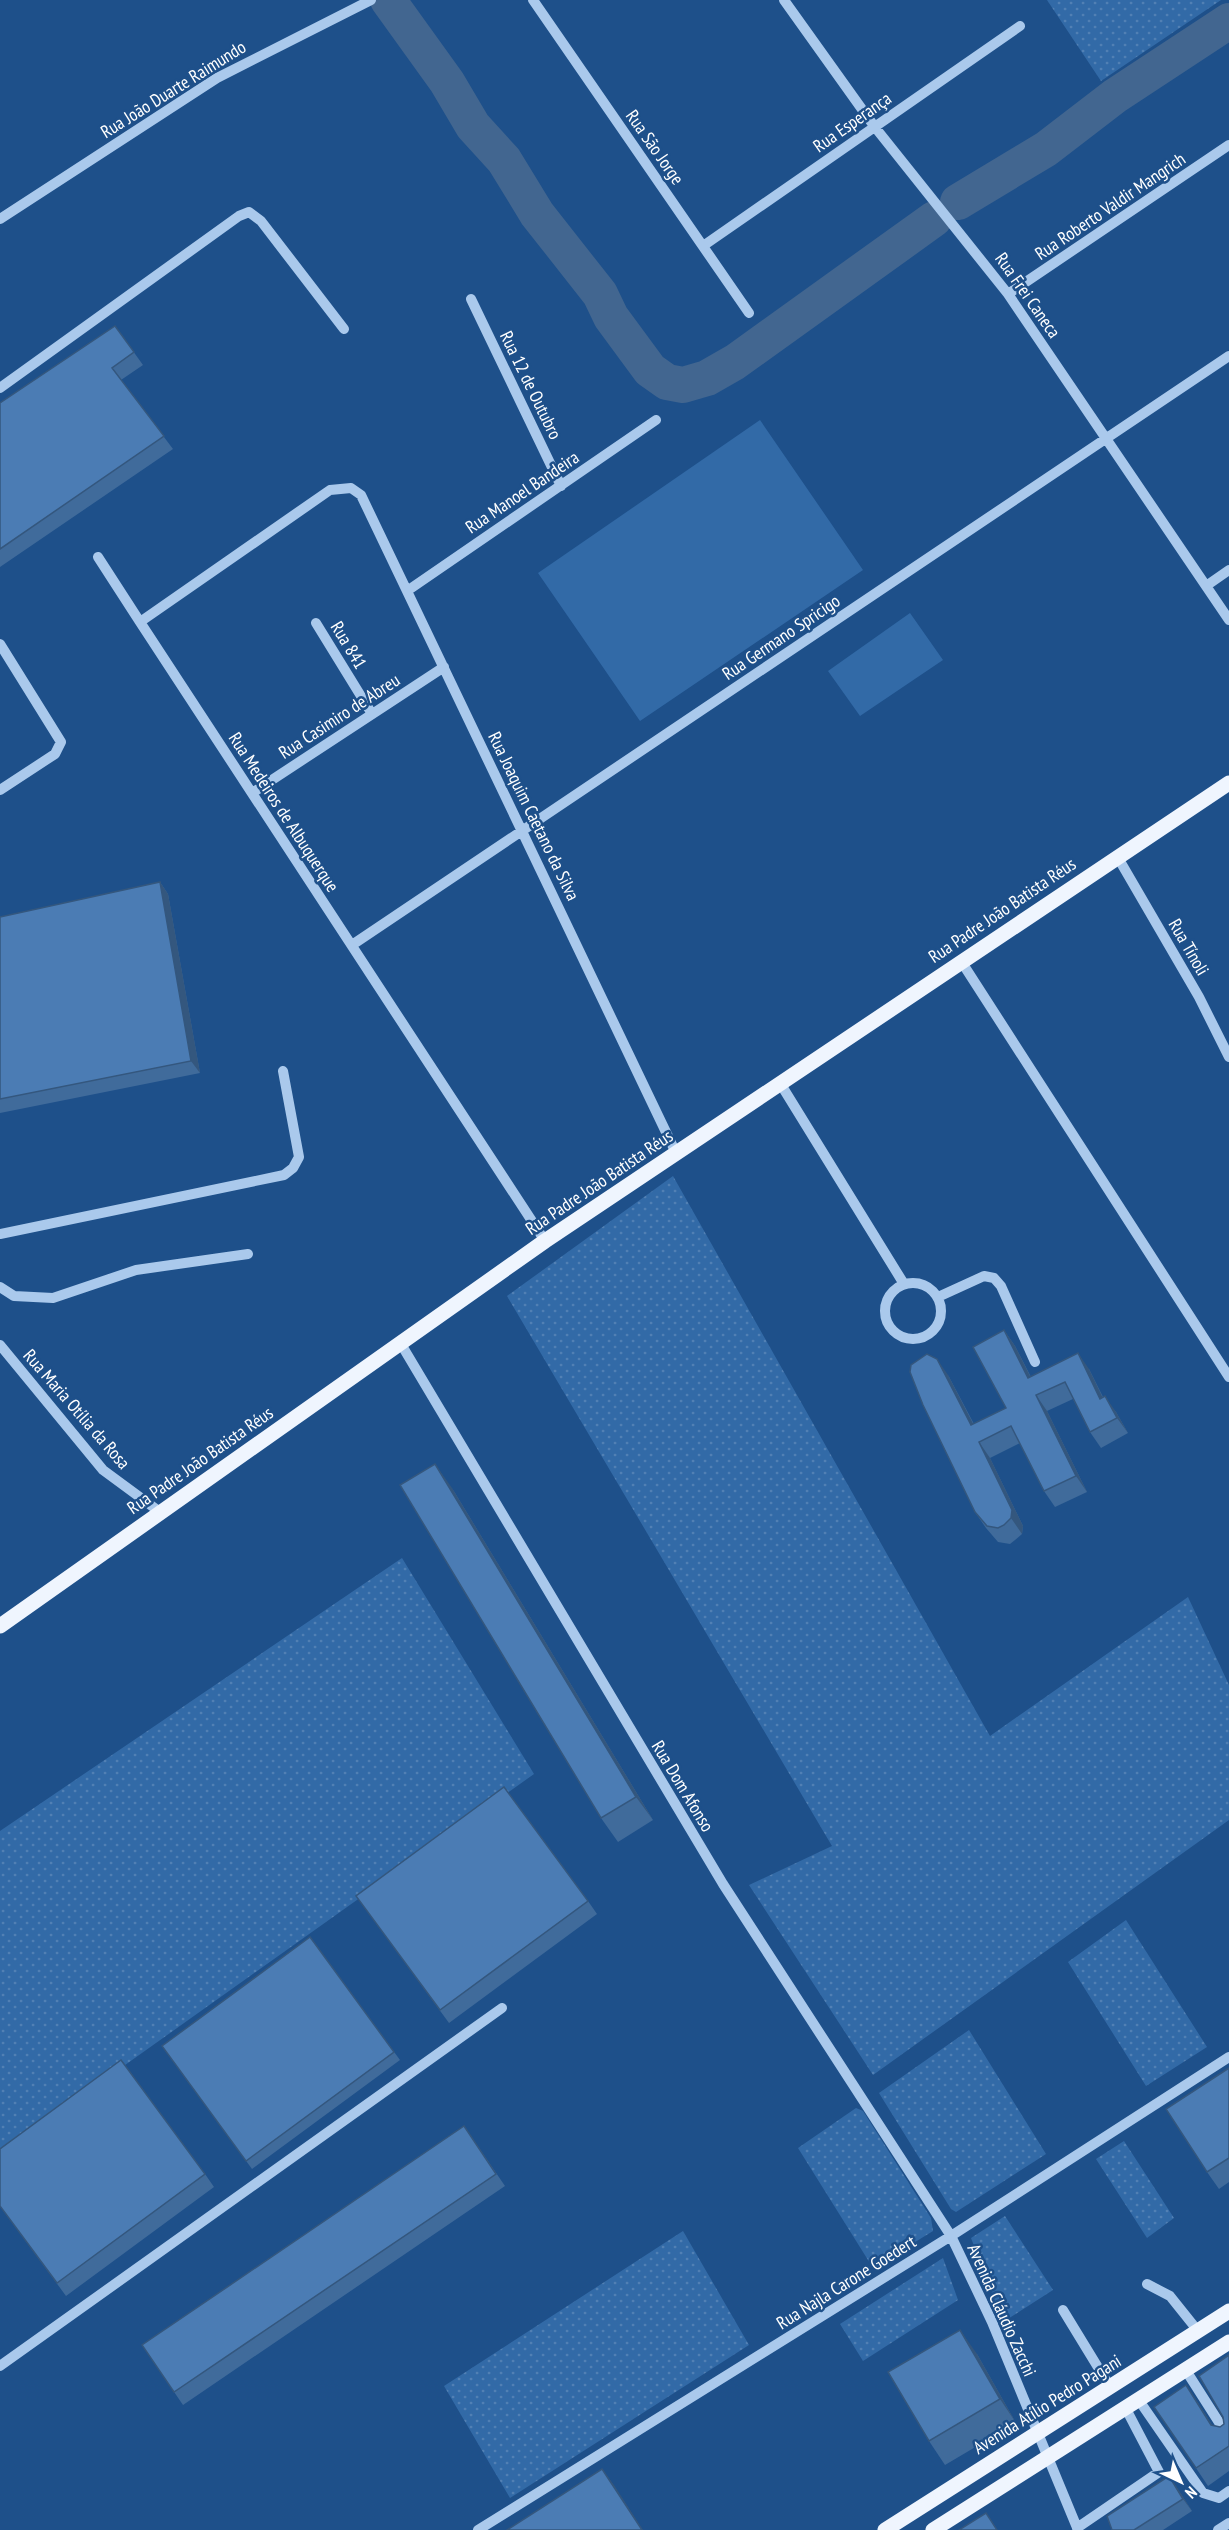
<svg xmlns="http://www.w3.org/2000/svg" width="1229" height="2530" font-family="'PT Sans Narrow',sans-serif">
	<defs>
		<pattern id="grass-dots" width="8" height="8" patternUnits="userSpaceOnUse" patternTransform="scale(1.5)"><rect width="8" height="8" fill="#326aa7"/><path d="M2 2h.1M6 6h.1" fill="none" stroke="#5180b4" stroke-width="1.8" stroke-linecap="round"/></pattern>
	</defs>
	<rect width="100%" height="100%" fill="#1e508a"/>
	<path fill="url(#grass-dots)" d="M1047,0h174l-120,81z
		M673,1176l317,560 198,-139 41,88v135l-356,255 -124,-190 83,-39 -325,-550z
		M402,1558l132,216 -534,380v-323z
		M1126,1920l81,127 -61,39 -78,-124z
		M969,2030l77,124 -90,58 -5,-3 -72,-116z
		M856,2108l7,3 68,107 2,13 -60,37 -75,-120z
		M1124,2141l50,77 -27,20 -51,-79z
		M1005,2216l48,74 -50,32 -32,-84z
		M683,2231l66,114 -239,153 -66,-112z
		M943,2258l15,42 -95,61 -23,-37z"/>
	<path fill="#326aa7" d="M760,420l103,150 -223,151 -102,-148z
		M910,613l33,47 -83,56 -32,-45z"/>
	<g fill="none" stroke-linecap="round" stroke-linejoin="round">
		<path stroke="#426690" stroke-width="36" d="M388,0l59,82 26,44 31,34 33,54 63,80 11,23 39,53 17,12 16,3 24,-7 28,-16 199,-143
			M958,202l88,-53 69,-53 114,-75"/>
		<path stroke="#aac9ec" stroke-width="10" d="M533,0l216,313
			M784,0l90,126 134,168 221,326
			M0,219l217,-141 154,-78
			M703,246l317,-220
			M1008,294l221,-149
			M471,299l90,187
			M0,388l239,-172 10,-4 12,9 83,108
			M98,557l42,65
			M1206,586l23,-16
			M407,591l249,-171
			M316,623l56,91
			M0,644l61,98 -6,12 -55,36
			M252,793l192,-126
			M1117,856l82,141 30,60
			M352,945l877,-589
			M961,961l268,416
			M780,1083l124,201
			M0,1234l284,-59 9,-7 6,-11 -16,-86
			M545,1241l-405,-619 190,-132 21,-2 10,7 315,658
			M885 1311a28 28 0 1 1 56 0a28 28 0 1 1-56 0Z
			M0,1287l14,9 39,2 83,-28 112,-16
			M938,1297l46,-21 10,2 7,8 34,76
			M401,1344l322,540 228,352 41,86 86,208
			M0,1345l103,125 57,42
			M1147,2284l23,12 28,35
			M1063,2310l47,77
			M0,2366l502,-358
			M1185,2369l44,69
			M1138,2399l65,94 16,5 10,-7
			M1077,2528l82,-56 -34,-65
			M478,2530l473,-294 278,-179
			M1218,2530l11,-7"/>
		<path stroke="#eff5fe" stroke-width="15" d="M0,1626l545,-385 684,-458
			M885,2530l344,-219
			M933,2530l296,-188"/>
	</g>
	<path fill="#406b9b" d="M115,326l28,39 -22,15 52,69 -173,118v-164z
		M160,882l8,12 32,179 -200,40v-196z
		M1004,1330l11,16 16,31 58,-8 14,28 13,15 12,21 -27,15 -11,-16 -17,-33 -26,12 40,81 -32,15 -11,-16 -24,-48 -30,15 33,68 -1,8 -7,6 -5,4 -12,-2 -12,-14 -11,-16 -27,-137 26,49 32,-16z
		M452,1488l201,332 -35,22 -17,-24z
		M588,1901l9,13 -148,109 -84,-115z
		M310,1937l90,123 -148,109 -90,-123z
		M1229,2068v114l-10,7 -12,-17z
		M464,2126l41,60 -322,219 -41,-60z
		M205,2174l9,13 -148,109 -66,-90z
		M977,2354l39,69 -71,42 -16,-24z
		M1229,2355v116l-21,15 -12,-18 2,-65 14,22 8,2 4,-3z
		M1169,2476l23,35 -29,19h-51z"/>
	<path fill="#34577e" d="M160,882l8,12 32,179 -9,-12z
		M1004,1330l11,16 24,48 -11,-16z
		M1078,1353l11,16 22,46 -11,-16z
		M937,1359l11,16 34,66 -11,-16z
		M1036,1395l11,16 40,81 -11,-16z
		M1105,1396l11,16 12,21 -11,-15z
		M979,1442l11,16 33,68 -1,8 -11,-16z
		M435,1464l17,24 201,332 -17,-23z
		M960,2330l17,24 39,69 -16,-24z
		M1186,2385l12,18 25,39 -12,-17z
		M602,2469l12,16 29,45h-1z
		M1169,2476l9,13 14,22 -9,-12z"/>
	<path fill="#4b7cb4" stroke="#34577e" stroke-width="1.5" d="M115,326l19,26 -22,16 52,68 -164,113v-146z
		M160,882l31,179 -191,38v-182z
		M1004,1330l24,48 50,-25 22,46 5,-3 12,22 -27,14 -25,-50 -29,13 40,81 -32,15 -33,-65 -32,16 33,68 -1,8 -7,7 -6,3 -11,-2 -12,-14 -52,-107 -13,-33 1,-7 16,-11 10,5 34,66 35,-17 -33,-61z
		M435,1464l201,333 -35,21 -201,-333z
		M504,1787l84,114 -148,109 -84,-114z
		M310,1937l84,115 -148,109 -84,-115z
		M121,2060l84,114 -148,109 -57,-77v-57z
		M1229,2068v90l-22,14 -41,-63z
		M464,2126l32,48 -322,218 -32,-47z
		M960,2330l40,69 -71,42 -41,-69z
		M1229,2355v91l-33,22 -42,-61 32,-22 25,40 9,2 4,-3 -1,-7 -24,-41z
		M602,2469l40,61h-135z
		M1169,2476l14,23 -49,31h-22l-5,-14z
		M986,2513l11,17h-38z"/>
	<g text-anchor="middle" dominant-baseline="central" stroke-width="5" stroke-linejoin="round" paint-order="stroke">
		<g font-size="18" fill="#fff" stroke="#1e508a">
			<text transform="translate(173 89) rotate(-32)">Rua João Duarte Raimundo</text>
			<text transform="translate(852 122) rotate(-35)">Rua Esperança</text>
			<text transform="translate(655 147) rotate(55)">Rua São Jorge</text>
			<text transform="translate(1110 206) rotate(-34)">Rua Roberto Valdir Mangrich</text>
			<text transform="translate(1028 295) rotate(55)">Rua Frei Caneca</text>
			<text transform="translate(531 385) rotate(64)">Rua 12 de Outubro</text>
			<text transform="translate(522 492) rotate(-34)">Rua Manoel Bandeira</text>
			<text transform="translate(781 637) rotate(-34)">Rua Germano Spricigo</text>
			<text transform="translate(349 645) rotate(59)">Rua 841</text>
			<text transform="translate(339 716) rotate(-33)">Rua Casimiro de Abreu</text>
			<text transform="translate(284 812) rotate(57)">Rua Medeiros de Albuquerque</text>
			<text transform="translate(534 816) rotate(64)">Rua Joaquim Caetano da Silva</text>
			<text transform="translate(1002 910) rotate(-34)">Rua Padre João Batista Réus</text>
			<text transform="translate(1189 947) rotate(60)">Rua Tínoli</text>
			<text transform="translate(599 1182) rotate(-34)">Rua Padre João Batista Réus</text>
			<text transform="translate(77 1409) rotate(49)">Rua Maria Otília da Rosa</text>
			<text transform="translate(200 1460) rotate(-35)">Rua Padre João Batista Réus</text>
			<text transform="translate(683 1786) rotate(59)">Rua Dom Afonso</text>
			<text transform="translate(846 2282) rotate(-32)">Rua Najla Carone Goedert</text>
			<text transform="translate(1002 2310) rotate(66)">Avenida Cláudio Zacchi</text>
			<text transform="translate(1047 2404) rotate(-32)">Avenida Atílio Pedro Pagani</text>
		</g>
	</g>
	<g transform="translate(1181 2482) rotate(136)" stroke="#1e508a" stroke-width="4.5" paint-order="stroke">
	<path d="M0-4.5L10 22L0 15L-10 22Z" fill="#ffffff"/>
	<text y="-9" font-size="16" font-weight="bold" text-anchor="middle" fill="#ffffff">N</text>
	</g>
</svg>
